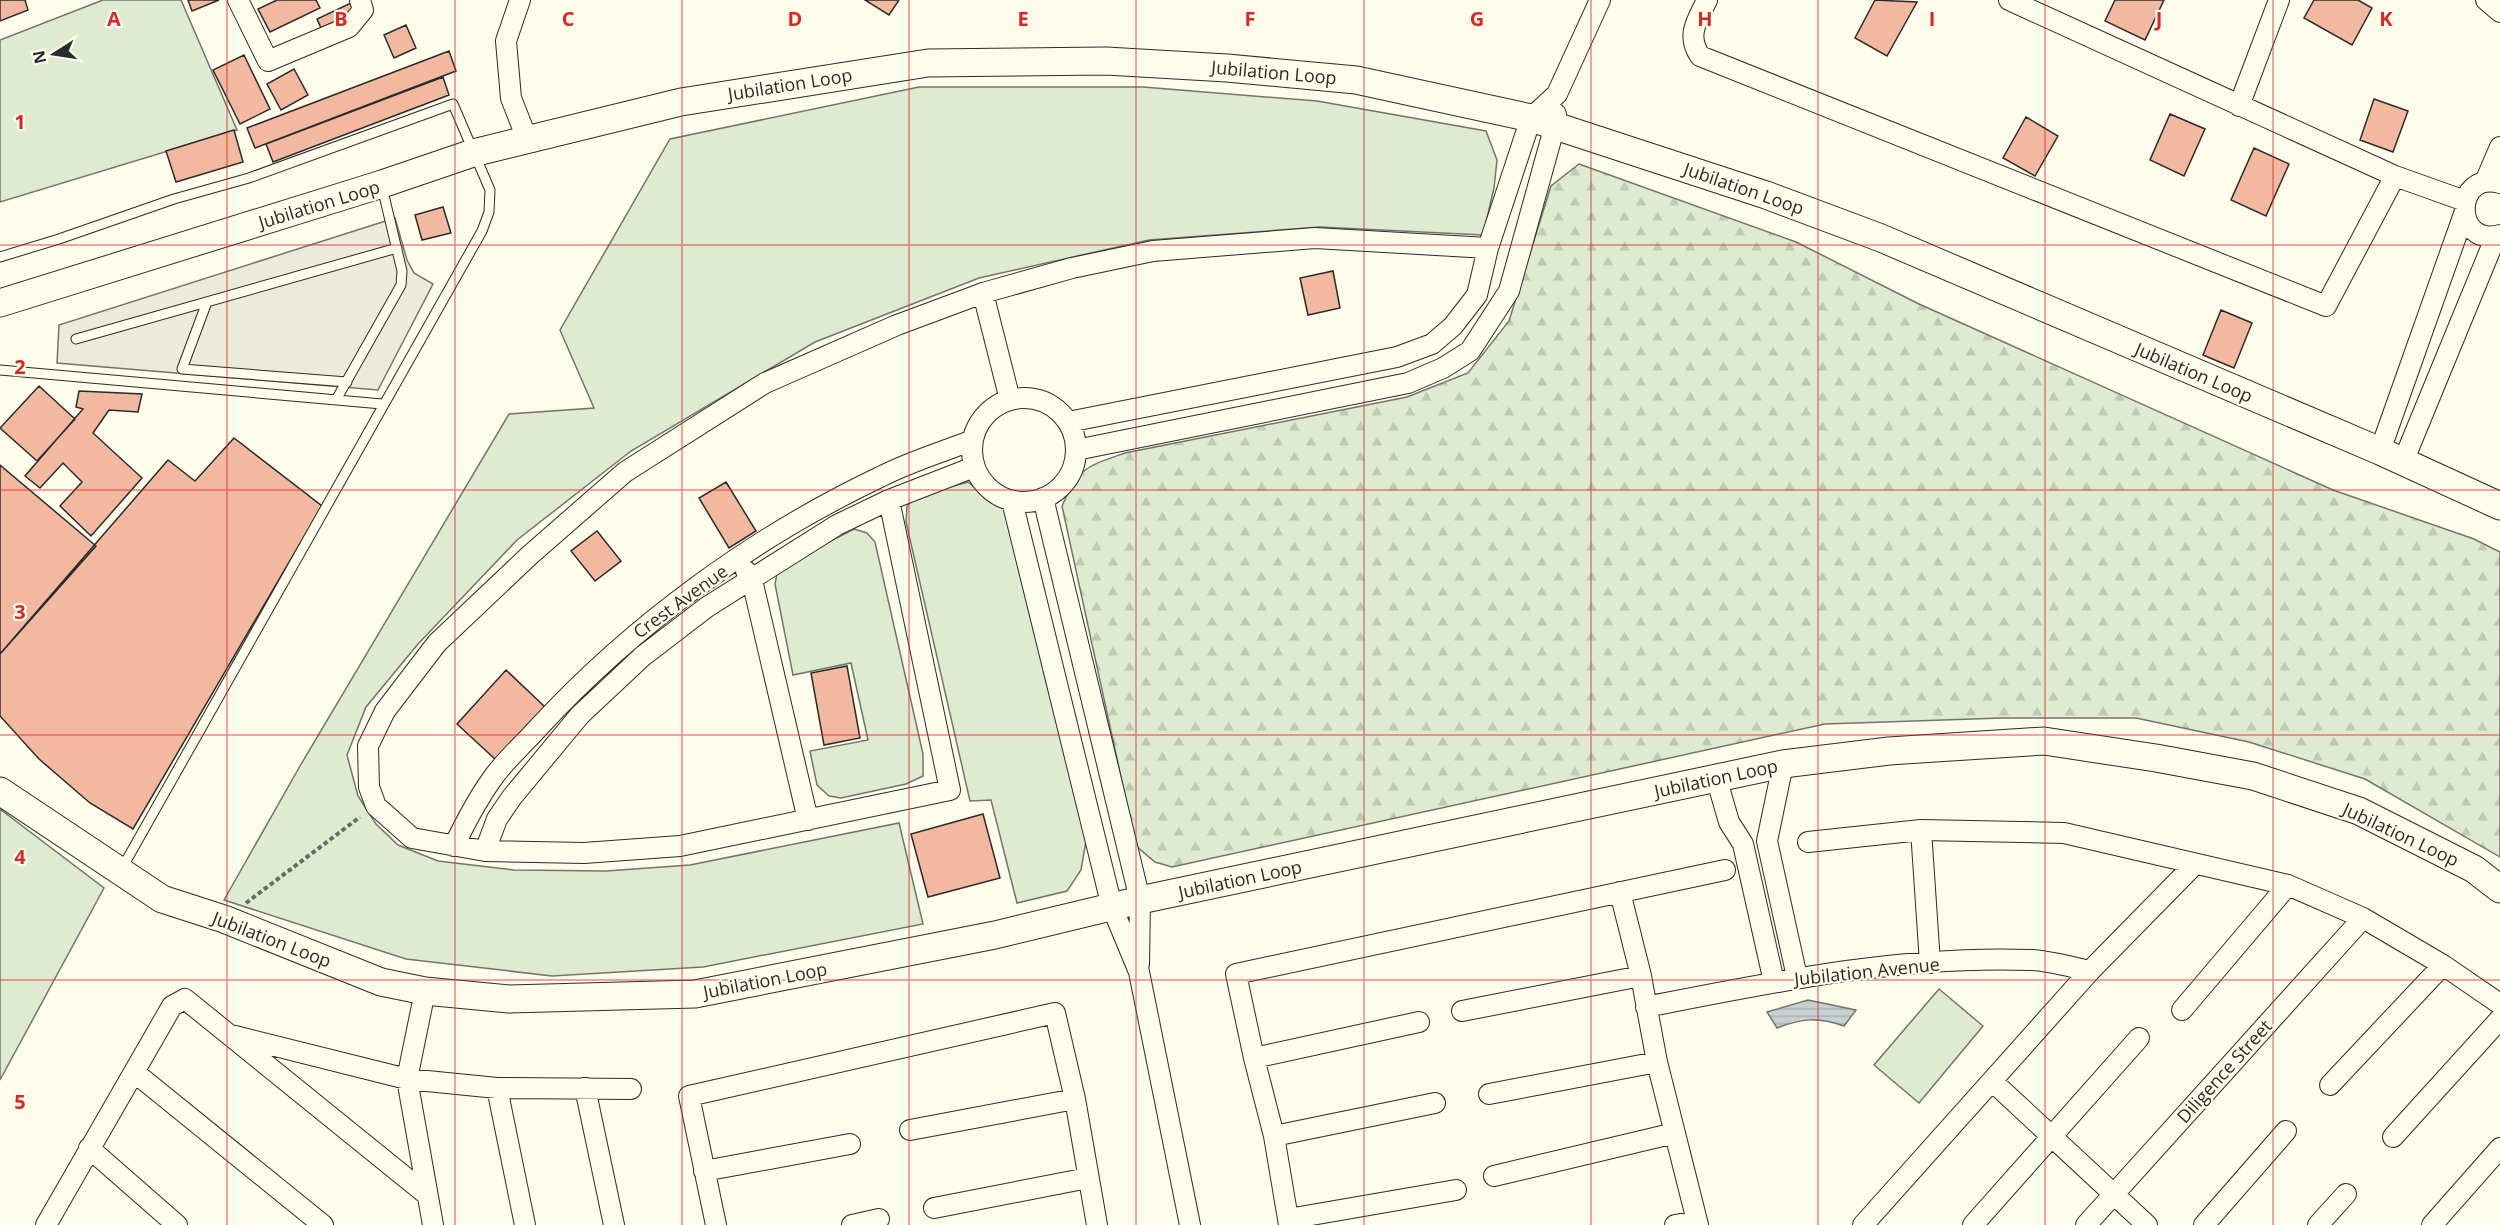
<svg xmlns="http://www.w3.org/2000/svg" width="2500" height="1225" font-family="'Open Sans',sans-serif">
	<defs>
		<pattern id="forest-firs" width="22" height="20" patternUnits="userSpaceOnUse" patternTransform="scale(1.5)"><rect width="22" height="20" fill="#deebd1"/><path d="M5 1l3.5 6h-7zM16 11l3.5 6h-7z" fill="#bfcab4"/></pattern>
		<pattern id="water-rules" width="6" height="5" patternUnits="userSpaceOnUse" patternTransform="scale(1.5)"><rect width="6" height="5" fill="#c7d0d0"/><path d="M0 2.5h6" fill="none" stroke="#abb3b3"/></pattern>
	</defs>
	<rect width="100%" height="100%" fill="#fdfbea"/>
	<path fill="#deebd1" stroke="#74746e" stroke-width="1.5" d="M103,0h78l56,130 -237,72v-162z
		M919,87h224l174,14 169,30 11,29 -3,28 -11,47 -163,-8 -171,13 -170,38 -164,64 -184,109 -114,89 -99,104 -52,63 -19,48 11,41 18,28 22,21 40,16 76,9 92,1 84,-6 209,-42 24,101 -220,43 -151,9 -146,-17 -182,-59 76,-134 209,-352 85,-6 -34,-78 110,-191z
		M968,482l21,17 19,8 78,334 -5,29 -14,21 -50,12 -26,-103 -21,1 -64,-279 1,-16 9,-10z
		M854,529l13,4 8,9 48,212v22l-17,8 -65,14 -12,-2 -12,-11 -7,-34 58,-11 -17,-77 -58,12 -18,-91 3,-16z
		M0,809l104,79 -104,192z
		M1939,989l44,37 -64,77 -45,-38z"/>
	<path fill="url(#forest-firs)" stroke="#74746e" stroke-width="1.5" d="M1579,164l217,78 123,62 414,186 141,49 26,13v305l-135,-78 -116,-37 -113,-24h-134l-177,6 -653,143 -17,-5 -19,-16 -74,-340c17,-39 23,-39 63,-53l282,-56 61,-24 41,-52 42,-135z"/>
	<path fill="#eceadb" stroke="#74746e" stroke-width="1.5" d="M395,218l12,42 7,13 19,11 -55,106 -321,-27 2,-38z"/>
	<path fill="url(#water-rules)" stroke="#74746e" stroke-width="1.5" d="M1808,1000l48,10 -12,16c-26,-9 -42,-8 -67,2l-10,-16z"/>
	<path fill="#f2b8a0" stroke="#2b2b2b" stroke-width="1.5" d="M0,0h25l3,10 -28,11z
		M188,0h31l-27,11z
		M277,0h39l4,8 -50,24 -12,-23z
		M865,0h34l-10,15z
		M1875,0l42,2 -30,54 -32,-18z
		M2115,0h49l-19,40 -40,-19z
		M2314,0h44l14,8 -20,37 -48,-27z
		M353,2l4,9 -36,17 -4,-9z
		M406,25l10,23 -22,10 -10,-23z
		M449,51l7,20 -201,77 -8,-20z
		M244,55l26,54 -30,15 -27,-54z
		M294,69l14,26 -27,15 -14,-26z
		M443,77l6,18 -176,67 -7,-18z
		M2374,99l34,12 -15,41 -33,-12z
		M2170,114l35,15 -21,47 -34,-16z
		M2026,117l32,19 -23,40 -32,-18z
		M234,130l9,32 -67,20 -10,-31z
		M2254,148l35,16 -23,52 -35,-16z
		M443,207l8,26 -29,7 -7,-25z
		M1333,271l7,37 -32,7 -8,-37z
		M2221,310l31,13 -18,45 -31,-13z
		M39,386l36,33 -38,42 -37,-33z
		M79,391l63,3 -4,18 -29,-2 -16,23 49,45 -51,58 -31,-30 22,-24 -19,-19 -23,25 -15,-12 58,-67 -7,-2z
		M234,438l88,68 -189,323 -43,-26 -51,-44 -39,-43v-62l168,-194 27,21z
		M0,465l96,81 -96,108z
		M726,482l30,49 -27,17 -30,-50z
		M597,531l24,30 -26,20 -24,-30z
		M847,666l13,72 -36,7 -13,-72z
		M506,670l39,37 -49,53 -39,-36z
		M983,814l17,64 -72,19 -17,-63z"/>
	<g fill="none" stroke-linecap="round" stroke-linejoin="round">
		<g stroke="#2b2b2b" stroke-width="11">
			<path id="service" d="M0,257l59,-18 115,-40 75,-21 204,-74 37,86 -1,22 -7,19 -361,639
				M207,302l-25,67 165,13
				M76,339l321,-91
				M0,370l382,34
				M336,400l65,-115 1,-14 -20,-84"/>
		</g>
		<g stroke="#2b2b2b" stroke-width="22">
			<path id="minor" d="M238,0l30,61 81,-34 14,-17 -3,-10
				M520,0l-14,41 5,57 16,41
				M1707,0c-10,21 -21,35 -7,56l626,250 69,-130
				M2009,0l386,176 70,25
				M2486,0l14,12
				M2239,106l40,-106
				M2485,182l15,-35
				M2500,183c-47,-13 -47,65 0,52
				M983,293l27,107
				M972 450a52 52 0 1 1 104 0a52 52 0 1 1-104 0Z
				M1068,422l329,-65 35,-13 21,-18 24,-31 11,-47 43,-130 26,-24 43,-94
				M1076,450l332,-67 35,-15 27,-17 39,-60 46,-166 1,-11
				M2380,451l84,-237
				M2403,462l93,-226
				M1043,498l97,402 -1,64
				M889,500l61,290 -270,56 -96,7 -99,-2 -73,-13 -36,-32 -7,-19 -1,-41 17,-35 52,-68 93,-88 95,-83 140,-89 132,-58 86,-32 89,-25 81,-17 162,-13 173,10
				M1012,501l100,406 27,65 51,253
				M746,571l6,9 56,240
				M1783,764l-16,77 30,136
				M1716,777l13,45 14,22 31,138
				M1921,830l9,133
				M1808,842l113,-12 143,3 224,52 75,33 80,47 57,39
				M454,846c11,-23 23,-46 38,-67 13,-19 31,-34 46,-51 95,-103 214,-190 342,-251 29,-15 62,-25 93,-37
				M485,851l12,-32 15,-22 68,-82 63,-59 64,-49 130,-82 52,-25 85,-33
				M1620,892l21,84 16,86 41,163
				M425,991l-18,88 26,146
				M1646,1007c127,-25 256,-52 385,-47 19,1 40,7 59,11
				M2182,1010l106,-125
				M1462,1011l179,-35
				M235,1036l172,43 90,9 134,1
				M1254,1058l165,-36
				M134,1072l189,153
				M1992,1081l155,144
				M2330,1085l113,-120
				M497,1088l28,137
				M585,1088l29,137
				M1489,1094l168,-32
				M910,1130l165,-31
				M1274,1136l161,-33
				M2393,1137l107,-118
				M89,1148l88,77
				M704,1171l146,-27
				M1494,1176l181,-43
				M934,1208l154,-30
				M1288,1219l168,-29
				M46,1225l126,-219 13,-7 241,195
				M716,1225l-27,-129 366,-83 20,86 22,126
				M852,1225l27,-6
				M1289,1225l-15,-89 -20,-78 -18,-84 489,-104
				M1675,1225l22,-4
				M1863,1225l227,-254 105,-107
				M1973,1225l166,-187
				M2086,1225l277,-307
				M2204,1225l82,-94
				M2318,1225l28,-31
				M2432,1225l68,-77"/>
		</g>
		<g stroke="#2b2b2b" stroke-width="29">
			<path id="secondary" d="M0,303l382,-119 91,-31 208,-51 247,-39 178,-2 121,7 129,12 175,38 235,77 115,43 499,213 120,55
				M0,791l162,108 62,20 157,63 44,9 84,8 186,-5 300,-59 145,-35 643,-136 106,-13 155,-10 112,17 97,18 106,35 115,58 26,20"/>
		</g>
		<path stroke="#6a6964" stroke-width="4" stroke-dasharray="4.5 3" stroke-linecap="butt" d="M246,903l114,-86"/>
		<use href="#service" stroke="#fdfbea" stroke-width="9"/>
		<use href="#minor" stroke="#fdfbea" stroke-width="20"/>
		<use href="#secondary" stroke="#fdfbea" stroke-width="27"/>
	</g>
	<path fill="none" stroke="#d62828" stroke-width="1.5" stroke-opacity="0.55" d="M227,0v1225M455,0v1225M682,0v1225M909,0v1225M1136,0v1225M1364,0v1225M1591,0v1225M1818,0v1225M2045,0v1225M2273,0v1225M0,245h2500M0,490h2500M0,735h2500M0,980h2500"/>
	<g text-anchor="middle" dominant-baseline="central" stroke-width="4.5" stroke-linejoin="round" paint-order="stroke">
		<g font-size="18" fill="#2b2b2b" stroke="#fdfbea">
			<text transform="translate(1274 72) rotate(5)">Jubilation Loop</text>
			<text transform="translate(790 84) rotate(-9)">Jubilation Loop</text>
			<text transform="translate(1744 188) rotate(19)">Jubilation Loop</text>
			<text transform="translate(319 204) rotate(-17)">Jubilation Loop</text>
			<text transform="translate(2194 372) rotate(23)">Jubilation Loop</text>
			<text transform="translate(680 601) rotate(-36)">Crest Avenue</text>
			<text transform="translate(1716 778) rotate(-12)">Jubilation Loop</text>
			<text transform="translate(2401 834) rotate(25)">Jubilation Loop</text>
			<text transform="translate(1240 879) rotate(-12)">Jubilation Loop</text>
			<text transform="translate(272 939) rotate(21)">Jubilation Loop</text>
			<text transform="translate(1867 971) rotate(-6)">Jubilation Avenue</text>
			<text transform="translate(765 980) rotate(-11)">Jubilation Loop</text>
			<text transform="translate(2224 1071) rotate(-48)">Diligence Street</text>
		</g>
	</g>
	<g font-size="20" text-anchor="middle" font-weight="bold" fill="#d62828" stroke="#fdfbea" stroke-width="4.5" stroke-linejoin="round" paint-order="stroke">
		<text x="114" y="26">A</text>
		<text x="341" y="26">B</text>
		<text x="568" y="26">C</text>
		<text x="795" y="26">D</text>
		<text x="1023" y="26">E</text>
		<text x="1250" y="26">F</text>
		<text x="1477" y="26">G</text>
		<text x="1705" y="26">H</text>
		<text x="1932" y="26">I</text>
		<text x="2159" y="26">J</text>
		<text x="2386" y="26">K</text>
		<text x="20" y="129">1</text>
		<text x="20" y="374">2</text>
		<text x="20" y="619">3</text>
		<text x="20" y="864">4</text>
		<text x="20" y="1109">5</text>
	</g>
	<g transform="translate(54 54) rotate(258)" stroke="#fdfbea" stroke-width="4.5" paint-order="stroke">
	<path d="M0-4.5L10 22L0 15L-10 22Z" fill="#2b2b2b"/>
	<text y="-9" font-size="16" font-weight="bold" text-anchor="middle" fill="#2b2b2b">N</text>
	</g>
</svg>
